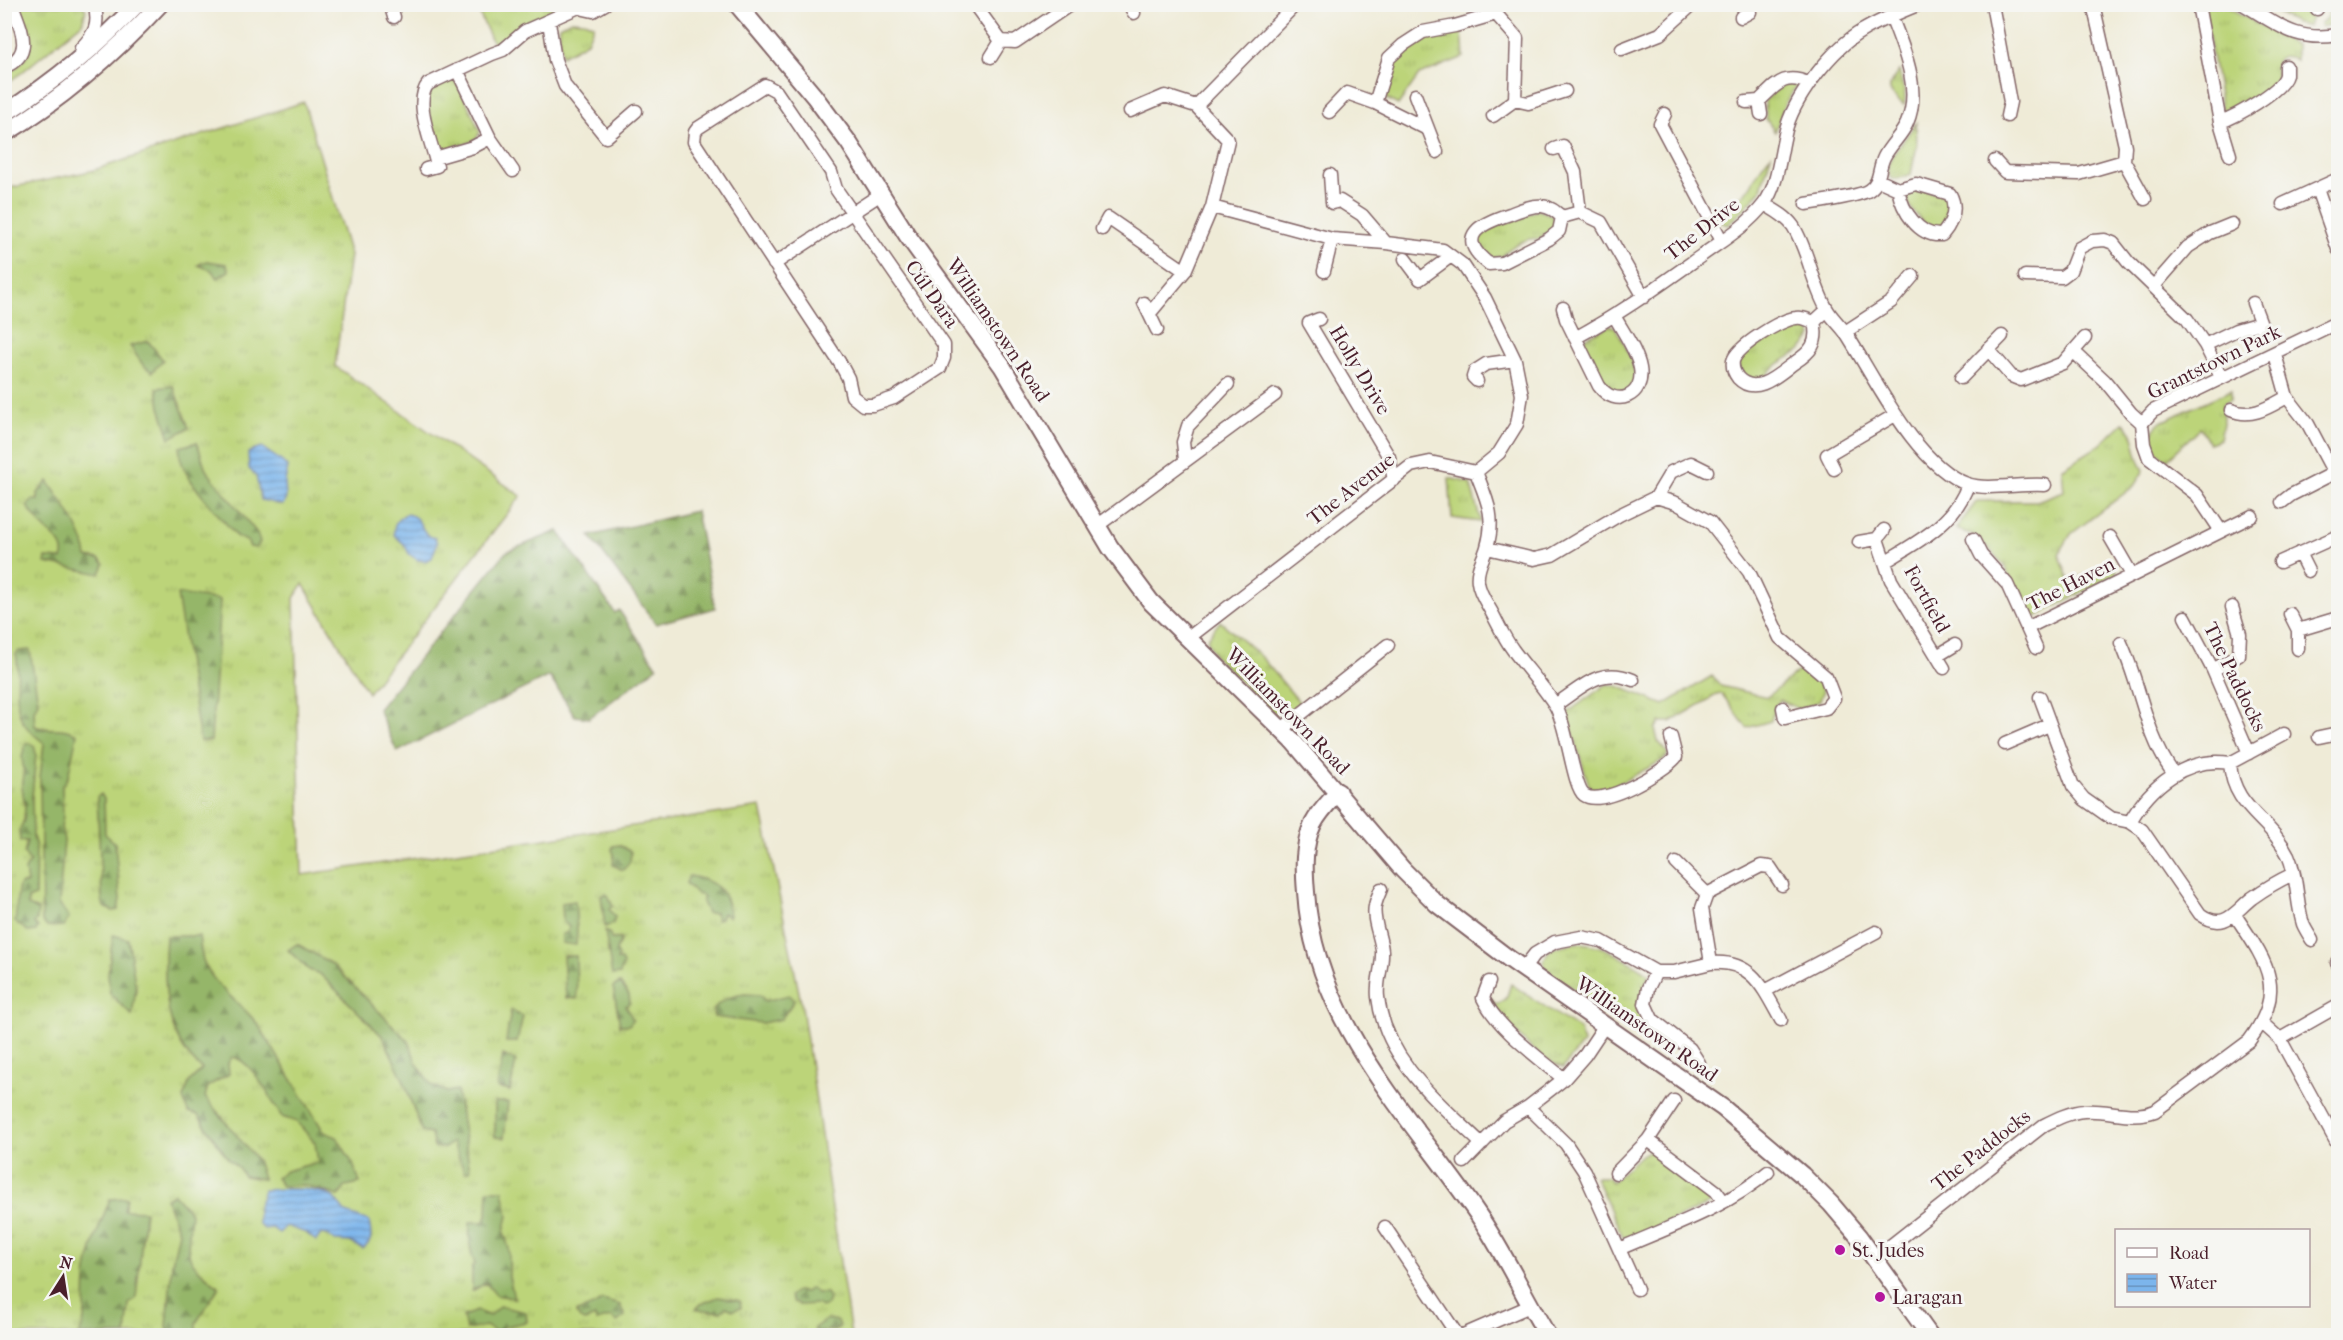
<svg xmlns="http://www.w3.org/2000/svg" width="2343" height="1340" font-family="'IM FELL French Canon',serif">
	<defs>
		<pattern id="grass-tufts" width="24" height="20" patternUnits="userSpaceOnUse" patternTransform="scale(1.5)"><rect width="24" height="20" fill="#bcd479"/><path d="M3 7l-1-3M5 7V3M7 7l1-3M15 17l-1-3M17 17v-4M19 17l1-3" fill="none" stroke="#a3b669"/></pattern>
		<pattern id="forest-firs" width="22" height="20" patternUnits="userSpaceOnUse" patternTransform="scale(1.5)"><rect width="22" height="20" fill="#95b669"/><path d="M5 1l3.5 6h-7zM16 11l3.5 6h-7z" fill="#7c9357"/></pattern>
		<pattern id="water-rules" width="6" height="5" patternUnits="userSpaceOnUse" patternTransform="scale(1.5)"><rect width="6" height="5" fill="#7cb5ec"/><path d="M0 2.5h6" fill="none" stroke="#6893bf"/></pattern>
	</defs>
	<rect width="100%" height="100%" fill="#f6f6f2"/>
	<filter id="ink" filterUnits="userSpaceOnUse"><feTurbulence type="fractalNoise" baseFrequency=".0167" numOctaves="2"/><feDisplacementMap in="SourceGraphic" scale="12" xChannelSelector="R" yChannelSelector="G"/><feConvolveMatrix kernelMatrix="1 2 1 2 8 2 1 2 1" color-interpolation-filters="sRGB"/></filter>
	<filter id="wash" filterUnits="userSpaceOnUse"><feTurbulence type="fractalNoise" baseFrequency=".008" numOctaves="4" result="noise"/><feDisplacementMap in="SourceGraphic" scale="24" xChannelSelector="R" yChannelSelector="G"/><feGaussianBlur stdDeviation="1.35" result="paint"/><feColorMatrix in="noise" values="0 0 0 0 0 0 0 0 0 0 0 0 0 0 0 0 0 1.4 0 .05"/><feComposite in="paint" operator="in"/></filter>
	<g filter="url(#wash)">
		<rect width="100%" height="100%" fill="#efebd7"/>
		<path fill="url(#grass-tufts)" stroke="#837a52" stroke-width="1.5" d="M21,5h62l3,5 -4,13 -62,51 -15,10v-10c11,-5 21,-13 24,-25l-10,-37z
			M488,5h78l-2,2 -39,15 -15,14 -16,9 -16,-34z
			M2205,5h19l72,40v15c-8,-5 -12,-4 -19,0l-2,7 2,12 -3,5 -42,29h-6l-5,-6 -17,-98z
			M2264,5h30l17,12 -3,10 -12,-4z
			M2328,5h10v19l-17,3 -1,-4c8,-4 10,-10 8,-18z
			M571,20l13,1 10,4 -7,17 -25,14 -3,-22 1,-8z
			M1462,31l2,26 -45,18 -21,30 -13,-7 9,-37 30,-22z
			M1899,71c2,12 8,21 5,34 -17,-14 -19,-16 -5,-34z
			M453,79l5,4 22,48c-3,14 -22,14 -34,18l-9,-6c-3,-12 -16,-43 -6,-53 5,-5 15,-8 22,-11z
			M1786,82l11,3 -12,18 -10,29 -9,-13 -1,-19z
			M304,102l46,153 -15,111 186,130 -153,197 -65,-109 -9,14 8,277 459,-68 41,200 49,328h-846l-1,-1146 87,-18z
			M1916,123l1,22 -6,29 -13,5h-6l-3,-4 -1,-11 5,-9z
			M1771,155l-11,37 -32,33 -6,-2 -8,-14c9,-4 22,-8 30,-15 11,-12 15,-28 27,-39z
			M1917,188l29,8 4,10 -6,17 -7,8c-17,-8 -27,-20 -32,-38l4,-4z
			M1538,210l17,6v10l-16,13c-10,-3 -31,8 -36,17l-13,3 -12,-15v-8l12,-11 5,2z
			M1796,322l8,1 5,5 3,8c-13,24 -34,20 -47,42l-13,3c-9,-6 -12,-10 -14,-20l11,-14 4,2c13,-8 29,-22 43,-27z
			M1609,326l6,1c7,14 36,58 8,66 -5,1 -14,-2 -18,-6 -8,-8 -16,-31 -21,-41l1,-8z
			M2231,390v9l-9,5 1,19 -3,16 -11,4 -9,-15 -33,32 -17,-13c-1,-12 2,-17 11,-25z
			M2124,422c14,14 9,32 20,48l-10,16 -63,48 -12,20 10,26 44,-13 5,6 -84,45 -7,-3 -23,-50 -28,-29 -20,-7 21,-28h60l27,-10 -2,-22 38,-24z
			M1449,478l21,5 11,39 -29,-4z
			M1220,621l42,37 39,46 -10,9 -18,-1 -58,-55 -8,-18z
			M1800,670l20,12 3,10 -3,9 -21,8 -19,-9 -5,7 -4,14 -24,7 -25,-34 -6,1 -45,27h-11l-5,7 3,12 10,12 -3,6 -60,32 -15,-2 -23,-76 40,-29 13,3 44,18 48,-29 9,10 46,11z
			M1575,943c29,-1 50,17 74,31 -7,23 -12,31 3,53l-9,10 -99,-69c-1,-22 13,-21 31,-25z
			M1511,984l69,46 3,13 -20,25c-31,-12 -54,-44 -75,-68l4,-1 4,6 10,-6z
			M1650,1150l61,42 -1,12 -81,35 -6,-2 -28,-60h13l4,5 29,-27z"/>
		<path fill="url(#forest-firs)" stroke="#706a4a" stroke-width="1.5" d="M207,261l19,3 3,7 -11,7 -7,-8 -13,-5z
			M148,341l15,19 -11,12 -9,-7 -13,-19z
			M173,386l16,42 -19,10 -10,-31 -3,-19z
			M197,442l9,28 51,63 3,9 -4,6 -6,-1 -3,-6 -10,-4c-16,-22 -62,-63 -57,-90z
			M48,481c14,22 36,49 39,76l12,2 5,5 -4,10 -55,-11 1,-5 16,1c6,-14 -10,-23 -19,-32 -6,-7 -11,-14 -16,-21l6,-6h5v-7z
			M696,511l19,97 -59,16 -66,-88z
			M558,531l57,82 4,-3 38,57 -68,51 -14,-2 -26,-40 -152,76 -19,-43 128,-157z
			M177,594l43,6 -9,141h-11z
			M30,650l8,52 -4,9 1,15c12,6 26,-1 42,8l-9,43 -6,9 1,30 -2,11 3,13 -5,64 10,14 -5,8 -17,1 -5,-6 -2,-144 4,-34c-7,-6 -16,-12 -21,-21 -11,-18 -2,-47 -7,-68l3,-3z
			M29,743l5,2 2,9 -4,44 1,39 3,9 -1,50 -7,3v7l10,4 -1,9 -3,4 4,4 -2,4 -7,1 -14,-10c3,-13 0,-26 5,-38l7,-1 -2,-13 5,-8 -6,-8 3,-13h-7l-1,-10 5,-11 1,-13 -3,-20 2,-12 -2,-18 3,-12z
			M101,794l3,5 1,35 10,9 5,56 -2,11 -5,1 -9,-4 -2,-8 -5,-102z
			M619,845l12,7 -1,10 -7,8 -10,-5 1,-11 -2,-4 1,-4z
			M689,876c25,4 40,14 40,41l-6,-4 -2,5 -4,2 -2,-7h-8l-5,-11 2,-5 -3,-3 -3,1 -12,-12z
			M605,894l3,1 5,11 -4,3 6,8 -2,7 -8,3 -4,-31z
			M575,901l2,29 -1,15 -14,-2v-9l5,-1 2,-6 -6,-6 -1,-18z
			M605,931l5,3 1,5h10l-5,11 3,6 -2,4h4l2,4 -3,10 -8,1z
			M113,935l15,4 8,50 -4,26 -22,-21 -2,-20z
			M166,936h33c1,8 2,17 4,24 11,28 39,43 56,66l65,106 13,5 16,27 7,19 -14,3 -7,10 -35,-11 -22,1 -6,-8 10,-7 32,-9 -3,-19 -18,-21 -15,-5c-11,-16 -30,-58 -50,-60l-4,6 1,11 -21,12 -3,11 52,63 6,19 -19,-3 -6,-9 -9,-7 -31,-45 -10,-3 -5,-14 7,-17 12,-12c-39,-31 -39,-88 -36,-133z
			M297,944l35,20 77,78 7,20 15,23 16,7 10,-2 13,81 -5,1 -13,-30 -7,6 -11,-1 -3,-13 -9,-2 -19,-53 -20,-42 -63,-63 -11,-4 -21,-20z
			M563,956h13l1,43 -11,-1z
			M620,983l9,12 1,8 -4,3 7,14 -4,5h-9l-7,-38z
			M744,994l16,1 5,6 24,-6 5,6 -13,18 -19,4 -48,-6 -1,-6c6,-12 18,-14 31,-17z
			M511,1010l12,6 -6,26h-11z
			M503,1055l13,6 -6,30 -13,-3z
			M495,1102h13l-4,36 -9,-1z
			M488,1190h15l5,26 -4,16 5,17v28l5,21 -18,-3 -10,-12 -14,8v-25l3,-2c-6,-14 -6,-27 -5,-42h14l3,-7z
			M174,1194l17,19c-4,48 -9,43 28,74l-23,36v12h-27l-2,-8 5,-64 7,-31 -13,-34z
			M127,1198l-3,12 21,1 -9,87 -7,6 -3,31h-47c10,-19 4,-43 8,-64 4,-25 14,-49 23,-72z
			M810,1288l7,5h9l3,5 -2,7 -6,2 -4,-3 -18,1 -6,-2 -3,-7 6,-5 9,1z
			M718,1297l22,4 1,7 -8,2 -7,-3 -5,5 -25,-3 5,-5z
			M602,1300l18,5 5,11 -8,6 -6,-5 -15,4 -1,-4 -10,4 -5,-2 -4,-6c9,-5 18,-5 26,-13z
			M499,1306l27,6 1,10 -21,4 -9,6 -11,-6 -20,4 -3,-14 14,-5 13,5z
			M827,1319l9,2 4,5 -5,5c-8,-1 -13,1 -20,0l-1,-3z"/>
		<path fill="url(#water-rules)" stroke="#636a8c" stroke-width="1.5" d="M262,447c10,9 19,11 26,21l-3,13 1,17 -3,7 -22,-5 -5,-24 -7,-7 -1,-16 7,-4z
			M406,514c20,3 11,20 29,24l2,5 -5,15 -7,3 -7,-1 -9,-6 -4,-9 -11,-10c-1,-11 2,-15 12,-21z
			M286,1189h17l22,4 8,4 13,16 23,8c2,12 5,20 -6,28l-13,-7 -15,-1 -7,-6 -7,-1 -5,7 -10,-8 -20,-7 -7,7 -7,-5 -8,1 -6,-6v-16l6,-17z"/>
	</g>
	<g filter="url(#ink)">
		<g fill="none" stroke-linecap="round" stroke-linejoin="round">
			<g stroke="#846667" stroke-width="15">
				<path id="street" d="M390,4l4,13
					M580,4l4,5 9,2 12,-7
					M974,4l27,37
					M1129,4l5,9
					M1992,4l18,98 -3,14
					M2093,4l32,142 -1,15 21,38
					M2201,4l-2,6 21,112 10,33
					M2243,4c36,21 52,38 95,31
					M2317,9l1,-5
					M1496,14l21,24 -2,62
					M1741,17l9,-5 -4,-8
					M549,22l6,38 10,26 41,51 30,-26
					M81,48c14,-14 19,-24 13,-44
					M1622,49l38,-15 33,-30
					M991,57l10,-16 14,1 56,-38
					M4,67c32,-13 16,-39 8,-63
					M457,70l33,68 -17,9 -38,11c-5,-20 -21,-57 -7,-74l64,-30 11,-4 22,-19 56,-25
					M765,85l11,6 55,81 5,17 108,156v13l-4,10 -46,30 -21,7h-10l-11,-9 -4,-18 -8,-15 -146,-221 1,-10 3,-4z
					M1415,95l22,57
					M1515,100l13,3 37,-12
					M1746,102l13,-1
					M1375,103l14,-45 14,-13 20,-13 32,-6 41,-12
					M1196,106l100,-102
					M1130,111l35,-15 31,10 32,34 -16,67 -27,64 -35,42
					M1329,112l18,-19 28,10 52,26
					M1665,114l-5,10 62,117
					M1761,114l-2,-13c18,-17 25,-29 51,-17
					M1493,116l22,-16
					M2220,122c15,-5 62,-31 66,-47 0,-3 0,-6 0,-9
					M490,138l23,33
					M1554,149l9,-3 12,26 5,40
					M1995,161l10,11 74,2 45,-13
					M426,169l11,-3 -2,-8
					M1330,175l2,28 8,-2 22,14 24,28
					M1878,180l20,9 18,-5 34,10c8,15 2,29 -8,41 -24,2 -40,-25 -44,-46
					M2317,189l21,60
					M1764,204c10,6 22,12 29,22 16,25 19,59 35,85 5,8 12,14 17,21 29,44 70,133 122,152 21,7 54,-1 78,1
					M1806,204c13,-2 55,-8 63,-14 12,-8 9,-21 15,-33 6,-12 18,-22 23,-34 15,-34 -4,-76 -16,-107
					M2283,204l55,-25
					M1562,217l-3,14 -10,8 -47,24 -13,1c-36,-28 -7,-41 21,-50 10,-4 21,-9 32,-8 8,1 13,5 20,11l18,-5 21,10 43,75
					M1102,229l6,-11 77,53
					M1405,259l15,20 31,-23
					M774,264l107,-70
					M1324,271l8,-32
					M2025,276l37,1 8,-6 9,-23 13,-7 13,-1 8,3 15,19 59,57 18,26 16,32
					M2154,286l34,-39 22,-14 22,-9
					M1144,303l13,27
					M2253,303l11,29
					M1563,308l3,11 33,67c17,23 46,10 41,-18 -3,-17 -17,-36 -25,-51
					M1319,319l-10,4 80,134 5,23
					M1814,322c-6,-2 -11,-5 -18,-4 -14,1 -59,28 -63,43 -1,6 1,12 5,17 18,19 41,-4 56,-15 17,-11 25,-20 20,-41l13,-12
					M1845,332l46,-30 22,-26
					M1575,338c45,-24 85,-53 126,-82 22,-16 46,-30 63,-52 15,-20 16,-53 23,-78 10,-32 46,-78 75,-95 18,-11 38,-19 58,-27
					M2205,345l31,-15 24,-7
					M1988,349l23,27 10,4 42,-17 22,-25
					M2073,351l32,30 26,32 11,10
					M2275,354l12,43 21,27 26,49 -43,22 -9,7
					M1961,378l41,-42
					M1477,381l-4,-4 2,-6 11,-7 29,-4
					M2231,410c21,9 38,-3 56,-13
					M1185,460l-2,-18 5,-16 40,-42
					M1834,469l-7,-14 68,-40
					M1476,472c11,28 20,45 11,75 -3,11 -11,22 -9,35 1,10 8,20 13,29 7,13 13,27 22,39 14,19 30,36 42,55 12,19 18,82 29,90 18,13 80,-23 92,-38l-5,-20
					M1656,497l20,6 34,19 39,50 31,66 46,39 8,21 -8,10 -41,10 -2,-10
					M1097,526l178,-131
					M2221,531l-24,-36 -48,-37 -5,-14 -2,-21 11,-12 185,-89
					M2110,537l22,38
					M1877,539l14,41 53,88
					M1973,539l8,16 26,29 29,64
					M1859,542l18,-3 7,-9
					M1487,548l47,11 18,-4 67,-40 37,-18 15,-25 20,-9 16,8
					M2299,553l9,18
					M1886,561c32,-19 70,-39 82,-77
					M2280,562l58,-26
					M2290,614l8,16v19
					M2185,617l28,53 36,83
					M2027,628l225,-112
					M2298,630l40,-12
					M1187,639l224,-173 19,-4 46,10 23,-19 18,-29 5,-29 -7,-35 -30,-62 -22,-33 -20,-15 -57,-7 -54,-4 -120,-32
					M2121,643c20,43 24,91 52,130
					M1937,656l18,-11
					M2213,670l26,-15 1,-21 -8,-27
					M2040,697l33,89 11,13 27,19 19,4 12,8 58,84c25,18 35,-3 52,-16 14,-10 26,-17 41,-24
					M1555,705c28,-18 44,-39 78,-25
					M1282,729l106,-84
					M2284,734l-54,29c3,46 40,55 58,92 10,22 8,47 15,69 2,5 6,11 9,16
					M2319,737l19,-4
					M2005,744l44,-19
					M2130,822c20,-36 57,-66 100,-59
					M1676,863l31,31
					M1381,889c-2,5 -5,11 -6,17 -3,14 6,31 7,45 1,16 -6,30 -4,46 7,63 61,106 104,147
					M1711,963c41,-4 52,25 70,57
					M2337,963l1,-1
					M1524,968l11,-14 20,-12 26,-5 20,4 55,31h18l37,-9 -9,-55 5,-14 54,-28 9,1 12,18
					M1656,972l-8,16 -3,16 7,15 38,30 9,14
					M1489,982l-6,16c15,31 54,58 81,81
					M1765,991l111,-59
					M2262,1023l18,16 58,106
					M2280,1039l58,-33
					M1528,1107l38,37 18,27 53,118
					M1648,1140l68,51 8,11
					M1464,1162l40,-41 24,-14 36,-28 21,-24 20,-30
					M1616,1173l32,-33 26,-39
					M1385,1227l73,109
					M1619,1249c50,-22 107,-41 149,-77
					M1875,1258l169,-133c12,-6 26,-13 40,-14 25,-2 47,9 71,0l94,-70c39,-52 18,-78 -14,-126
					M1461,1336l69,-30"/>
			</g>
			<g stroke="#846667" stroke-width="20">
				<path id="secondary" d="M737,4l77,92 35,47 58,92 95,131 108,181 41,55 141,138 111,130 34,34 71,54 215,150 79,67 29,29 28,33 71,99
					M4,114c48,-31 94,-68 133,-110
					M4,134c58,-35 110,-80 156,-130
					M1338,792c-9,10 -19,20 -25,32 -10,21 -9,45 -7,68 8,128 102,221 171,321 27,39 46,82 71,123"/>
			</g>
			<use href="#street" stroke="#fff" stroke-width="12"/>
			<use href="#secondary" stroke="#fff" stroke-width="16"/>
		</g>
	</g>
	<g fill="#b5179e" stroke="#f6f6f2" stroke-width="2">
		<circle cx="1840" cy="1250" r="6"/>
		<circle cx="1880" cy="1297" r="6"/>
	</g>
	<g text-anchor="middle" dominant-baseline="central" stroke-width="6" stroke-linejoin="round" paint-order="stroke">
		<g font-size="20" fill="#4a1f2b" stroke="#f6f6f2">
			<text transform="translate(1702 229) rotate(-38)">The Drive</text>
			<text transform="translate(932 294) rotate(55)">Cúl Dara</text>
			<text transform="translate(998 330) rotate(56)">Williamstown Road</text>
			<text transform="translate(2214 362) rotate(-26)">Grantstown Park</text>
			<text transform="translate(1360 370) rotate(59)">Holly Drive</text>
			<text transform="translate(1351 489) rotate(-38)">The Avenue</text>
			<text transform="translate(2071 584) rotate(-27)">The Haven</text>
			<text transform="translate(1927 599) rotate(61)">Fortfield</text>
			<text transform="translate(2235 677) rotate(64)">The Paddocks</text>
			<text transform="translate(1288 711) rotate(46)">Williamstown Road</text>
			<text transform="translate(1647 1029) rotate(35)">Williamstown Road</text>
			<text transform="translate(1981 1150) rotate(-38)">The Paddocks</text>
		</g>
		<g font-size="20" fill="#4a1f2b" stroke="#f6f6f2" text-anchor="start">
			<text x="1852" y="1250">St. Judes</text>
			<text x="1892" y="1297">Laragan</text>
		</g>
	</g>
	<rect width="2343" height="1340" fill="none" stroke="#f6f6f2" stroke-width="24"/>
	<rect x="2115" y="1229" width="195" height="78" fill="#f6f6f2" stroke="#b1a0a2" stroke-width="1.5"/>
	<rect x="2127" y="1248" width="30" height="9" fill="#ffffff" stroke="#b1a0a2" stroke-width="1.5"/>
	<text x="2169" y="1259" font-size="18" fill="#4a1f2b">Road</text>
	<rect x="2127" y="1274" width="30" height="18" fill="url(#water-rules)" stroke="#b1a0a2" stroke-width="1.5"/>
	<text x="2169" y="1289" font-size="18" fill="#4a1f2b">Water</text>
	<g transform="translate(63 1277) rotate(12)" stroke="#f6f6f2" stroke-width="4.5" paint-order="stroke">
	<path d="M0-4.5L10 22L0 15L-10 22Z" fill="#4a1f2b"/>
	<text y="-9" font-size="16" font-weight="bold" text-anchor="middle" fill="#4a1f2b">N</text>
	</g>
</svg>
